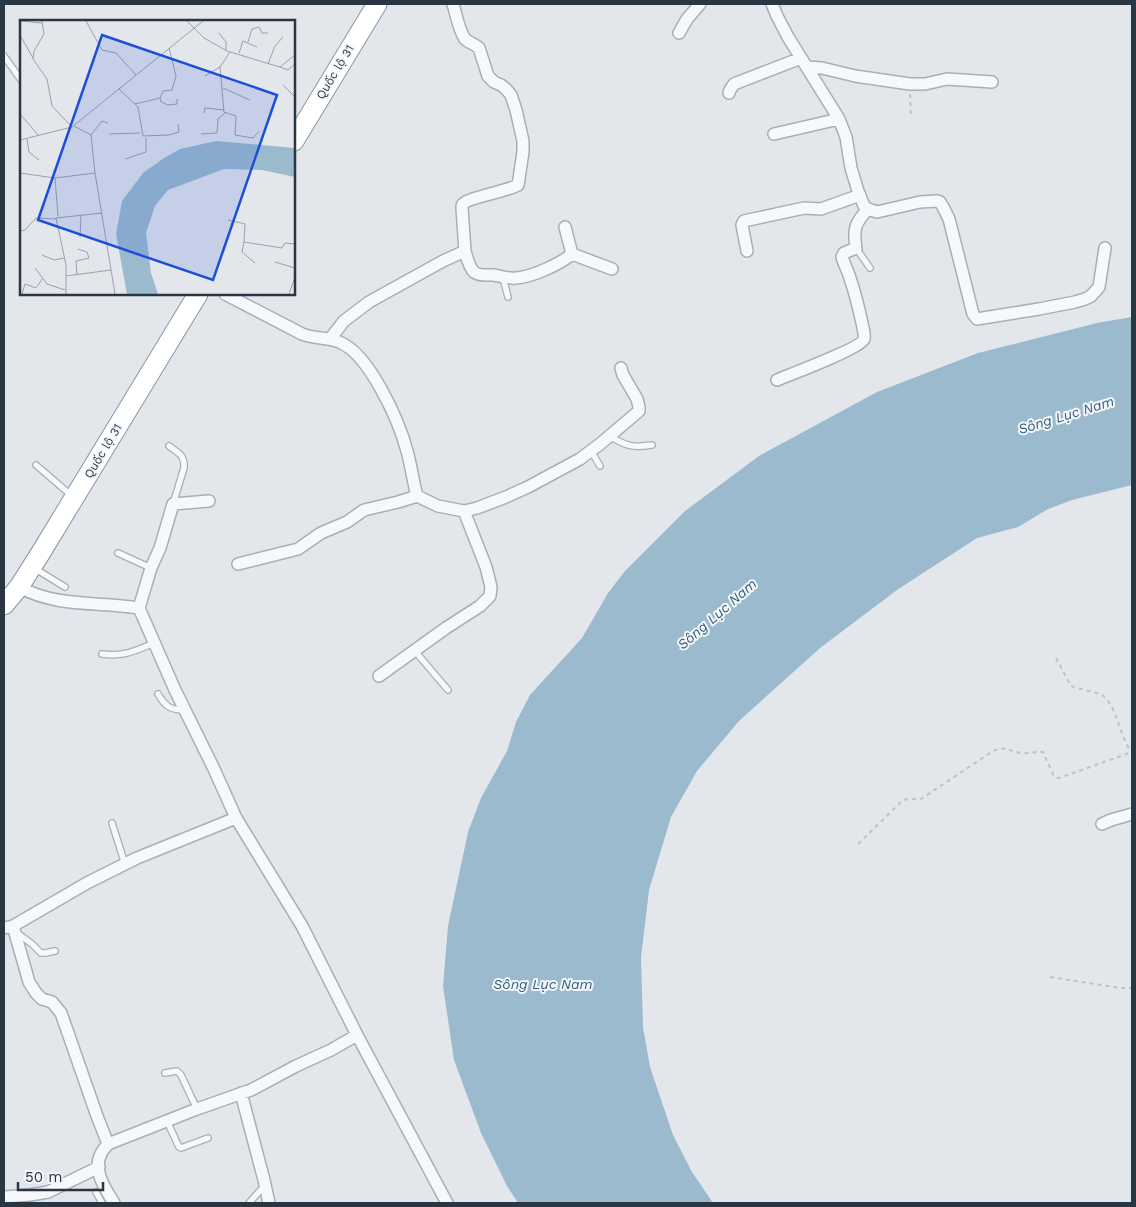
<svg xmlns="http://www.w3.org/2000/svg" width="1136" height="1207" font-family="'Work Sans',sans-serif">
	<rect width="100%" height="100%" fill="#e3e7ec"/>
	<path fill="#9cbacd" d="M1132,317v168l-60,15 -24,9 -30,18 -41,11 -80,52 -77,58 -81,73 -42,50 -26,46 -22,73 -8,68 2,69 7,40 23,68 19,37 21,31h-195l-11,-17 -26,-53 -27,-73 -11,-74 5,-60 20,-94 13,-34 26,-47 9,-29 14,-27 52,-57 26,-45 17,-22 60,-60 74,-55 118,-64 101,-39 119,-30z"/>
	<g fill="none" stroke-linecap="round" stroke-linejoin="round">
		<g stroke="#a7afb7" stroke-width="8">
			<path id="service" d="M4,56l17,24
				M856,248l14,20
				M503,278l5,19
				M609,436c18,10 22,12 43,9
				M169,446c9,7 16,9 15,22l-11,36
				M591,451l9,15
				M36,465l36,31
				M118,553l33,15
				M34,568l31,19
				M414,650l34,40
				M102,654c21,3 33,-3 52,-11
				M158,694c7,12 12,16 26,16
				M112,823l13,41
				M17,933l15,11 9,9h4l10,-2
				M165,1073l12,-2 4,4 16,34
				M167,1121l12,26 2,1 27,-10
				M96,1192l6,11
				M249,1203l16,-18"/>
		</g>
		<g stroke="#a7afb7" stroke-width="14">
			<path id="minor" d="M772,4l5,12 11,21 51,82 7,18 5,31 7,23 6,15 4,3 9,3 43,-10 17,-1 3,1 3,5 6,12 24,95 4,5 62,-10 36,-7 10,-3 6,-3 8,-9 6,-39
				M679,33l8,-14 13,-15
				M807,67l15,1 33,8 55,8h15l22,-5 45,3
				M729,93l1,-3 4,-6 67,-26
				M774,134l65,-15
				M465,251c2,7 4,16 9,21 5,4 13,3 19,3 8,1 15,4 23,3 16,-1 44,-14 56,-24l-7,-27
				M747,251l-5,-26 2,-4 60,-13 17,1 39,-14
				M572,254l40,15
				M225,294l77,40c12,5 25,3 37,8 30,11 60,79 68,109 4,14 6,30 10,45l21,10 26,5 13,-3 29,-11 22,-10 52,-28 20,-15 39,-33v-4l-2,-8 -14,-24 -2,-7
				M330,339l14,-18 25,-19 74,-41 22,-10 -3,-43c0,-1 0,-3 1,-4 4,-6 45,-13 55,-19l5,-33v-11l-7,-31 -5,-15 -5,-6 -5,-4 -7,-3 -6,-6 -9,-28c-4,-4 -10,-5 -14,-9 -6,-8 -9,-25 -12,-35
				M777,380c12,-5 84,-32 87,-41 1,-5 -1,-11 -2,-16 -3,-14 -7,-30 -12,-45 -2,-7 -6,-14 -8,-21l2,-4 12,-5c-3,-19 -1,-25 12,-39
				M238,564l60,-15 23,-16 26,-11 17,-12 34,-8 19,-6
				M19,587c40,21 77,14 120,21l36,82 39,79 22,49
				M139,608l12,-40 9,-20 13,-44 36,-3
				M379,676l67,-48 34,-22 10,-10 1,-9 -5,-20 -22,-56
				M1102,824l9,-4 21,-6
				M13,926l16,56 7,11 6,6 10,3 9,11 36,103 11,28
				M4,928l9,-2 74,-43 50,-25 99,-40 66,108 55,109 90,168
				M241,1093l23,87 5,23
				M4,1197l26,-2 18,-3 51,-25
				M114,1203c-8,-13 -22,-33 -13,-49 1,-4 5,-7 7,-10l89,-35 54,-19 45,-24 35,-16 26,-15"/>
		</g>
		<g stroke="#8996a3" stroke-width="21">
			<path id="trunk" d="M294,141l83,-137
				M4,605l15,-18 21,-33 158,-260"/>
		</g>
		<path stroke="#bdc2c7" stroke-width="2" stroke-dasharray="4 4" stroke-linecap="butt" d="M910,94l1,21
			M1056,658l15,28c8,3 25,6 31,9 15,10 17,41 29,56
			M858,844l45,-44c8,-2 11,0 18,-1l72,-48c16,-6 15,1 29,2 7,1 13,-2 21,-1l10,22 2,3 4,1 73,-26
			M1050,977l71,11h11"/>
		<use href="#service" stroke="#f6f8fa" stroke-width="5.5"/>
		<use href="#minor" stroke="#f6f8fa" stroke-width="11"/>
		<use href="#trunk" stroke="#fff" stroke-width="19"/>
	</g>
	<g text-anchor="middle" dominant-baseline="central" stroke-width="4" stroke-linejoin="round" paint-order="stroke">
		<g font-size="12" fill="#293745" stroke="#f3f6f9">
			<text transform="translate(335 72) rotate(-59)">Quốc lộ 31</text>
			<text transform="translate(103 451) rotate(-59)">Quốc lộ 31</text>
		</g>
		<g font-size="14" font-style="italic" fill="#315b7b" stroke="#f3f6f9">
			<text transform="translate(1066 415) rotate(-17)">Sông Lục Nam</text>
			<text transform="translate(717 614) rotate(-41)">Sông Lục Nam</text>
			<text x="543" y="984">Sông Lục Nam</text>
		</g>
	</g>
	<g transform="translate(20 20)">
		<rect width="275" height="275" fill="#e3e7ec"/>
		<path d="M196,121l79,7v29l-33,-7 -38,-1 -56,21 -13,16 -9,27 5,40 7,21h-31l-11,-60 6,-33 21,-28 21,-15 16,-9z" fill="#9cbacd"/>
		<path fill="none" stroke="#99a1a9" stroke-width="1" d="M1,1l21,2M22,1l2,13 -10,17 -1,8 14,20 5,27 19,20M66,1l16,29 14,3 20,22M167,1l17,17 23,13 36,11 17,5 15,-12M199,13l7,9v8M0,15l13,23M228,22l4,-13 7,-2 3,6h6M210,32l-10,15 4,45 12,4 -1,19 18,3 6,-7M219,33l4,-12 14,6M248,44l7,-18 8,-9M260,47l8,3 7,-6M185,56l15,-9M263,65l12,12M203,68l27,12M99,69l19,18 5,29 26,-1 10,-3 -1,-8M140,78l1,4 7,3 9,-1v-5M115,84l25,-6 3,-7 9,-1 4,-14 -7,-28M184,93l1,-5 19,2M0,94l19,22M54,106l17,9 4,38M89,114l31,-1M181,114l16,-1 1,-14 7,-6M71,115l11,-14 6,2M7,119l2,13 10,8M0,120l52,-13 131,-106M105,139l21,-7v-14M0,153l35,5 40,-5 20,121M35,158l3,38M208,200l17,4 -1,18 38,6 3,-5 10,1M0,211l5,-1 11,-12 20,1M60,217l1,-22M224,222l-2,10 13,11M22,235l12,5 10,-2M255,242l20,6M15,248l12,16 18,6M57,255l-1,-14 13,-3 -2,-6 -9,-3M46,256l45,-6M2,274l3,-10 11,4 6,-9M46,274v-29l-10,-47 46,-5M269,274l6,-17"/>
		<path fill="#1d4ed8" fill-opacity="0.15" stroke="#1d4ed8" stroke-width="2.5" d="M82,15l175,60 -64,185 -175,-60z"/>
		<rect width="275" height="275" fill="none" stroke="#293745" stroke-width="2.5"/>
	</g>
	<rect width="1136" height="1207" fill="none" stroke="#293745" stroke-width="10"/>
	<path d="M18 1182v8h85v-8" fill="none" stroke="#293745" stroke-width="2.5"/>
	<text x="25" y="1182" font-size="15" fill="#293745" stroke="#f3f6f9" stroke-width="4" paint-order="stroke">50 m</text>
</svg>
